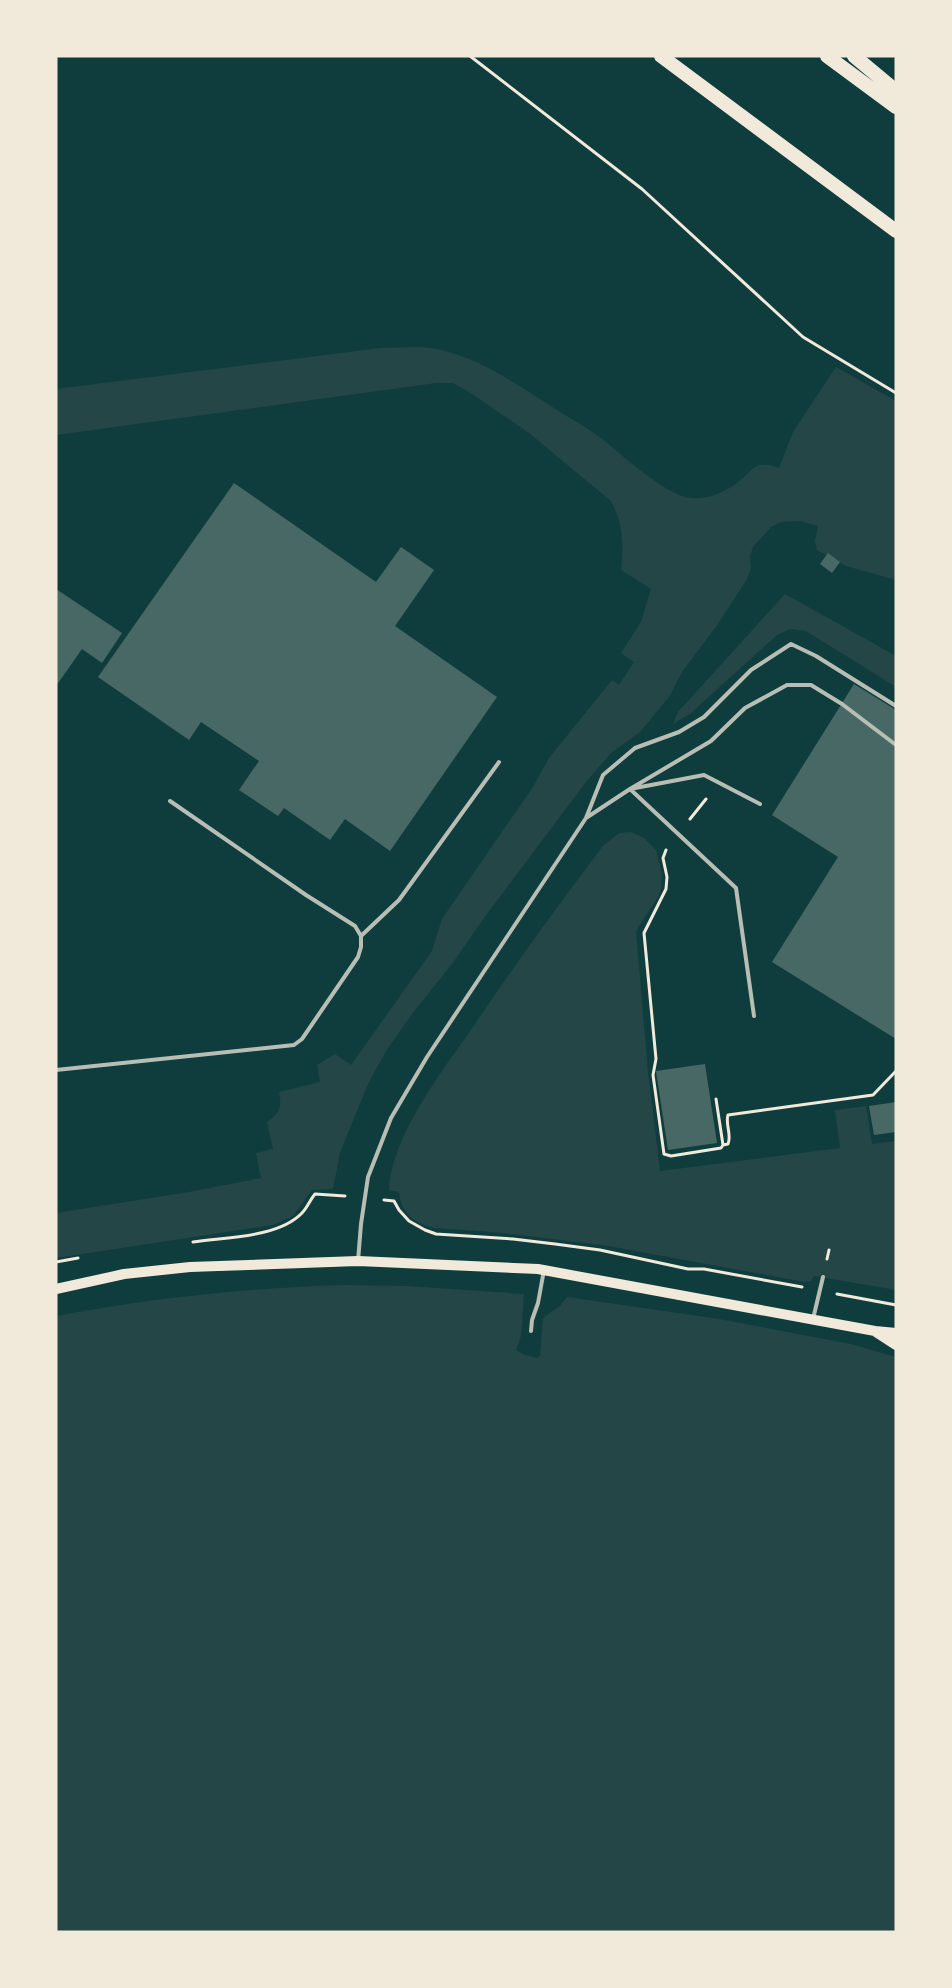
<svg xmlns="http://www.w3.org/2000/svg" width="952" height="1988" font-family="'IBM Plex Sans',sans-serif">
	<rect width="100%" height="100%" fill="#0f3d3e"/>
	<path fill="#244646" d="M420,347c49,3 93,35 134,61 15,10 33,19 48,31 24,19 49,43 77,56 22,9 47,-2 63,-16 6,-5 10,-12 18,-14 6,-1 13,1 19,3l14,-36 43,-65 60,34v179l-50,-14 -29,-16 -2,-9 3,-15 -18,-5 -18,1 -11,5 -18,20 -3,9 1,12 -4,11 -29,45 -36,48 -13,25 -29,35 -29,21 -25,29 -102,136 -32,46 -40,50 -26,37 -17,31 -17,41 -12,30 -7,36 -21,1 -19,26 -20,9 -217,33v-45l133,-21 72,-14 -5,-25 17,-4 -6,-27c13,-9 15,-15 12,-30l41,-10 -3,-17 18,-11 16,11 81,-114 10,-32 91,-132 16,-29 63,-78 7,5 15,-23 -13,-9 20,-31 10,-33 -30,-19c3,-26 2,-46 -10,-69l-82,-68 -58,-40 -18,-10h-17l-380,52v-46l325,-41z
		M785,594l111,62v31l-90,-56 -16,-2 -13,6 -86,78 -18,11 5,-12z
		M631,832l13,6 12,12 6,25 -1,14 -3,8 -22,34 12,141 12,99 180,-23 -5,-38 31,-4 6,38 24,-3v149l-82,-14 -3,5 -6,1 -197,-36 -104,-13 -69,-5c-21,-5 -34,-14 -36,-36l-10,-2c3,-56 55,-121 86,-166 41,-61 84,-120 128,-178l16,-13z
		M344,1285l62,1 118,8 -3,42 -5,14 9,5 12,3 3,-2 3,-38 17,-12 7,-9 152,22 132,25 45,13v575h-840v-616c95,-18 191,-28 288,-31z"/>
	<path fill="#486865" d="M234,483l142,99 25,-35 33,23 -39,56 102,71 -107,154 -45,-32 -15,21 -46,-32 -6,8 -39,-26 20,-29 -58,-39 -12,18 -91,-63z
		M828,553l12,9 -8,11 -12,-9z
		M56,589l66,44 -20,30 -20,-14 -26,37z
		M854,684l42,26v329l-124,-77 66,-105 -66,-42z
		M705,1064l12,79 -49,7 -12,-79z
		M896,1102v30l-22,3 -5,-29z"/>
	<g fill="none" stroke-linecap="round" stroke-linejoin="round">
		<path stroke="#f1e9da" stroke-width="3" d="M470,56l172,133 161,148 93,56
			M690,819l16,-20
			M666,850l-3,8 4,19 -1,12 -22,44 12,126 -3,16 11,79 7,2 50,-8 2,-3 5,-1c4,-9 -3,-20 0,-29l145,-20 23,-24
			M716,1099l7,46
			M384,1200l10,1 5,9 10,11 16,9 11,4 77,5 42,5 45,6 88,19h16l98,18
			M193,1242c32,-5 85,-4 109,-29 5,-5 8,-13 13,-19l30,2
			M827,1259l2,-9
			M56,1262l22,-4
			M837,1294l59,11"/>
		<path stroke="#b8beb3" stroke-width="4" d="M586,818l17,-43 32,-27 44,-16 25,-15 47,-47 40,-26 25,12 80,50
			M361,936l38,-36 100,-138
			M754,1016l-18,-128 -106,-99 81,-48 34,-33 42,-23h24l31,19 54,41
			M56,1070l238,-25 8,-6 56,-82 3,-10v-11l-6,-10 -49,-31 -136,-94
			M358,1261l3,-37 7,-47 23,-59 36,-61 159,-239 44,-29 74,-14 56,29
			M813,1319l10,-42
			M531,1331l1,-11 6,-17 6,-33"/>
		<path stroke="#f1e9da" stroke-width="10" d="M56,1289l68,-15 66,-7 168,-6 180,8 337,62 21,2
			M876,1332l20,13"/>
		<path stroke="#f1e9da" stroke-width="14" d="M661,56l235,175
			M827,56l69,51
			M854,56l42,35"/>
	</g>
	<rect width="952" height="1988" fill="none" stroke="#f1e9da" stroke-width="115"/>
</svg>
